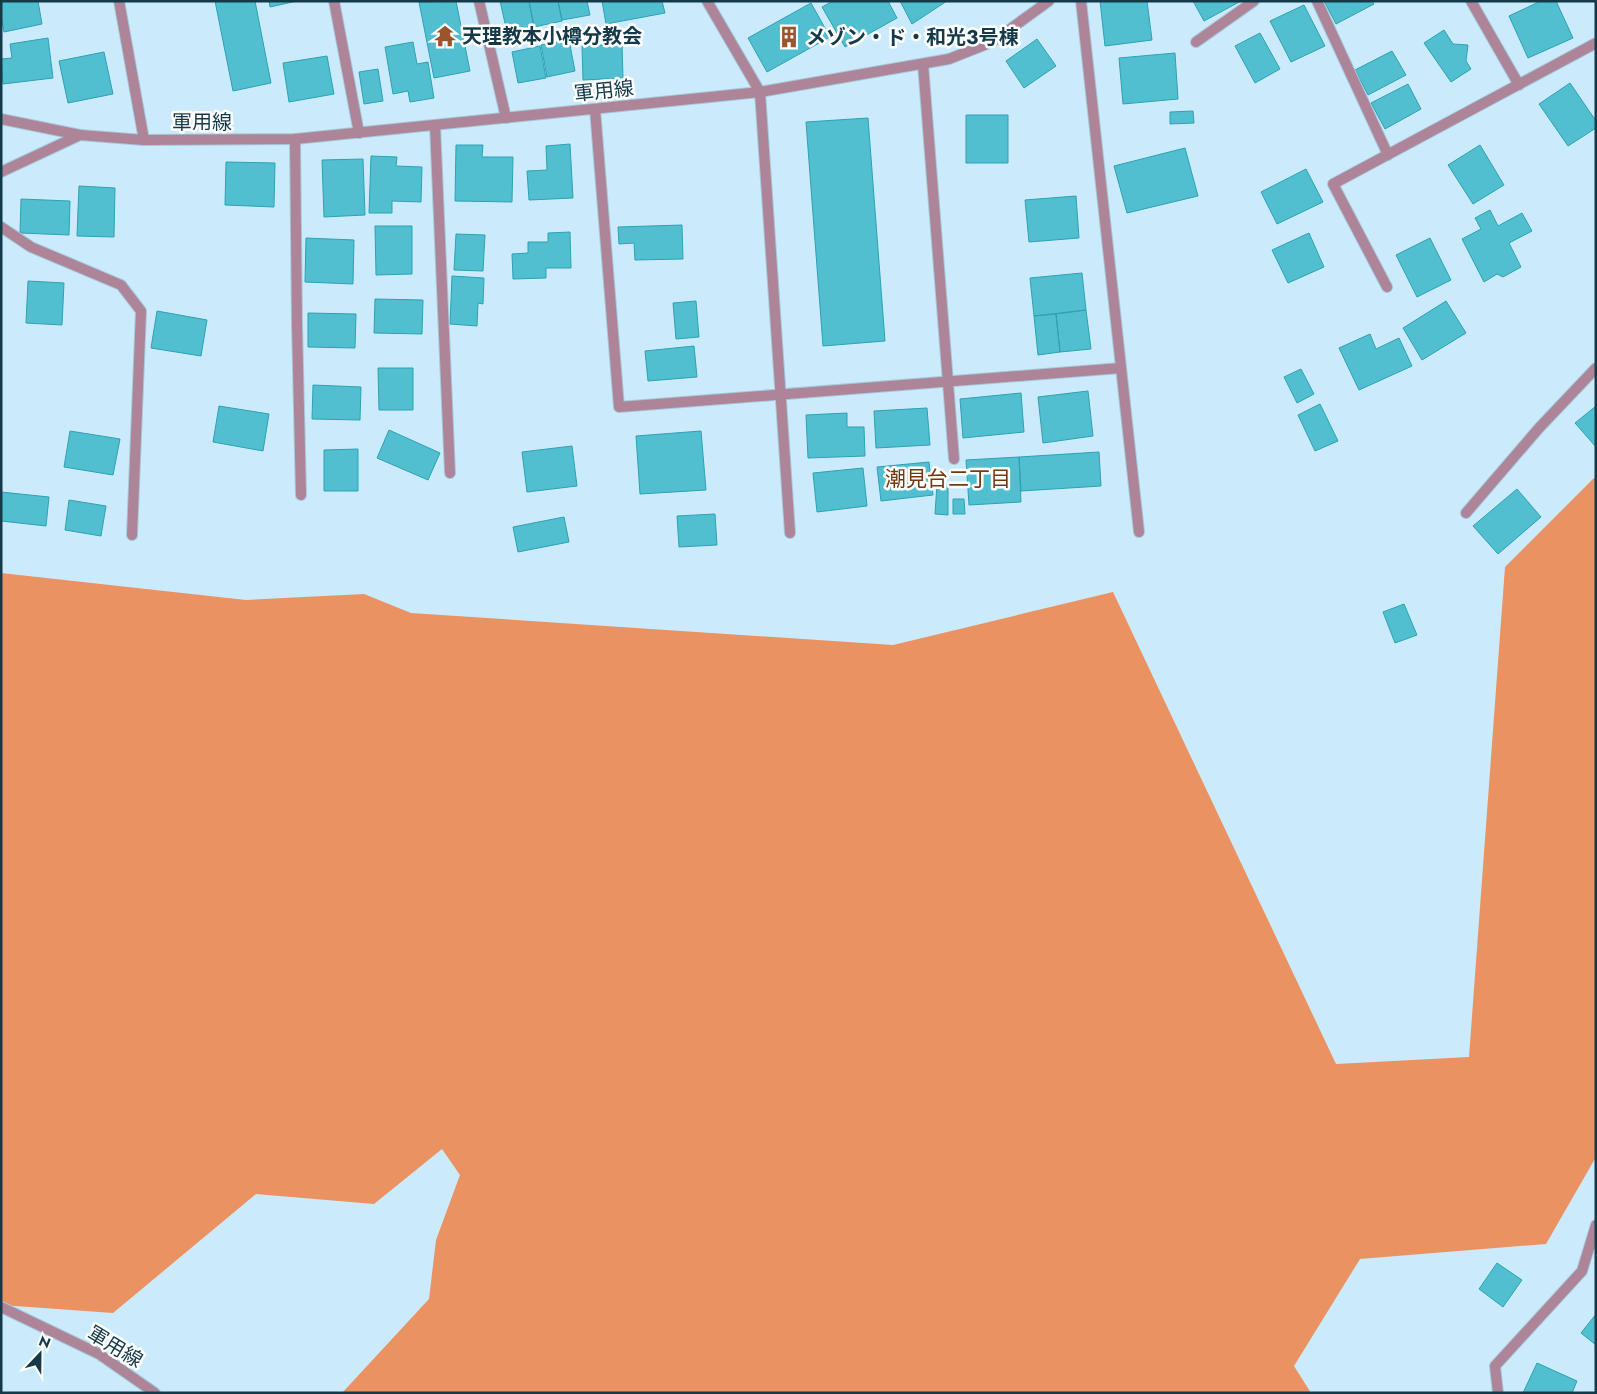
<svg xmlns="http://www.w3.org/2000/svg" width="1597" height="1394" font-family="Jost,'Noto Sans JP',sans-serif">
	<rect width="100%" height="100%" fill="#cbebfc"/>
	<path fill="#ea9262" d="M1596,476v681l-50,87 -186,15 -66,107 17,27h-969l87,-94 7,-59 24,-65 -18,-26 -68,55 -118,-10 -143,119 -112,-8v-732l245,27 118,-6 47,19 482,32 220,-53 223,472 133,-7 36,-490z"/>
	<path fill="#51bfd0" stroke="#2ca2b2" d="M1,1h37l4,23 -38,8 -3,-16z
		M215,1h40l16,82 -38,8z
		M269,1h28l-27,6z
		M456,1l14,70 -36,7 -15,-76z
		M500,1h29l5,26 -27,5z
		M529,1h29l4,20 -28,6z
		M558,1h29l3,14 -28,5z
		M602,1h60l3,12 -59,11z
		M833,1h55l9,17 -52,29 -23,-40z
		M900,1h47l-35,23z
		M1100,1h47l5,39 -47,6z
		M1193,1h48l-37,20z
		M1324,1h48l2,3 -38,20z
		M1541,1h15l17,37 -45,20 -19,-42z
		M811,3l19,34 -63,35 -19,-34z
		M1304,5l21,41 -34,16 -21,-41z
		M1444,30l9,14 15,1 -2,16 5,8 -20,13 -27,-39z
		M1260,33l20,36 -25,14 -20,-37z
		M48,38l5,40 -50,6 -2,-25 11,-1 -2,-14z
		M1037,39l19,27 -32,22 -18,-27z
		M569,40l6,31 -28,6 -6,-32z
		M413,42l4,22 11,-2 6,36 -24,4 -2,-11 -15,3 -8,-47z
		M622,44l1,34 -40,2 -1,-34z
		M540,46l6,32 -28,5 -6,-31z
		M1392,51l14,24 -38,20 -13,-25z
		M104,52l9,42 -45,9 -9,-42z
		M1175,53l3,46 -55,5 -4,-46z
		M327,56l7,38 -45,8 -6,-39z
		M378,69l5,32 -19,3 -5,-32z
		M1570,83l26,38v7l-28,18 -29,-42z
		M1408,84l13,25 -36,20 -14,-26z
		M1193,111l1,12 -24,1v-12z
		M966,115h42v48h-42z
		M868,118l17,223 -62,5 -17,-224z
		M570,144l3,54 -44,2 -2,-29 20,-1 -1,-24z
		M456,145h27l-1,12h31l-1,45 -57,-1z
		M1480,145l24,40 -31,19 -25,-39z
		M1185,148l13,48 -71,17 -13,-47z
		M371,156l26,1 -1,9 26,1 -1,35 -29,-1v12h-23z
		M363,159l2,56 -41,2 -2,-57z
		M226,162l49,1 -1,44 -49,-2z
		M1306,169l17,33 -46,22 -16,-32z
		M79,186l36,2 -1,49 -37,-1z
		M1076,196l3,42 -50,4 -4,-42z
		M21,199l49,2 -1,34 -49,-2z
		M1490,210l8,16 24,-13 10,18 -23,12 12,24 -18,10 -6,-3 -13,8 -22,-43 19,-10 -6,-11z
		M682,225l1,34 -48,1 -1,-17 -15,1 -1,-17z
		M375,226h37v48l-36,1z
		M570,232l1,36h-25v10l-33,1 -1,-25 16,-1v-11h20v-9z
		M1309,233l15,34 -36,16 -16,-33z
		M456,234l29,1 -2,36 -29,-1z
		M306,238l48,2 -1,44 -48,-2z
		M1430,238l21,42 -34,17 -21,-42z
		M1082,273l4,37 -52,6 -4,-38z
		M452,276l32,2 -1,26 -5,-1 -1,23 -27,-2z
		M28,281l36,2 -2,42 -36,-2z
		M375,299l48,1 -1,34 -48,-1z
		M696,301l3,36 -23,2 -3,-36z
		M1446,301l20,32 -44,27 -19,-32z
		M1086,310l5,39 -31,3 -4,-38z
		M157,311l50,9 -6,36 -50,-8z
		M308,313l48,1 -1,34 -47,-1z
		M1056,314l4,38 -22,3 -4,-39z
		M1370,334l6,15 23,-11 13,28 -53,24 -20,-42z
		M694,346l3,31 -49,4 -3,-30z
		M378,368h35v42h-34z
		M1301,369l13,25 -17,9 -13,-26z
		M313,385l48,2 -1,33 -48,-1z
		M1088,391l5,45 -50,7 -5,-46z
		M1021,393l3,39 -61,6 -3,-39z
		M1320,404l18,37 -23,10 -17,-36z
		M219,406l50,8 -6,37 -50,-9z
		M1596,406v41l-21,-24z
		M927,408l3,37 -54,3 -2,-37z
		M847,413v14h17l1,29 -57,2 -2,-43z
		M389,430l51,23 -12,27 -51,-22z
		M70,431l50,8 -7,36 -49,-8z
		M701,431l5,59 -66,4 -4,-58z
		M572,446l5,40 -50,6 -5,-40z
		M358,449v42h-34v-41z
		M1099,452l2,34 -80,5 -2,-34z
		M1019,457l2,45 -52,3 -3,-45z
		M929,462l4,33 -52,6 -4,-34z
		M863,468l4,38 -50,6 -4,-39z
		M937,484l11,1v30l-13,-1z
		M1517,489l24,28 -43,37 -25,-28z
		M1,492l48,5 -3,29 -45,-5z
		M953,499h11l1,15h-12z
		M69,500l37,6 -5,30 -36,-6z
		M715,514l2,31 -38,2 -2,-31z
		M564,517l5,25 -51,10 -5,-25z
		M1404,604l13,31 -22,8 -12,-31z
		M1497,1263l25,17 -19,27 -24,-18z
		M1596,1314v31l-15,-12z
		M1537,1363l40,18 -5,12h-49z"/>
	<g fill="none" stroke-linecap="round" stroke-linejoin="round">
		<g stroke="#a6c8d8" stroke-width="12">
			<path id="service" d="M435,125l15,348
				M295,139l2,186 4,170
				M1,227l30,20 90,38 20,26 -9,224"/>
		</g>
		<g stroke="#a6c8d8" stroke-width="12">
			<path id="minor" d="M119,1l25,139
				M334,1l25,132
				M479,1l27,117
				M707,1l53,91 30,441
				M1081,1l58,531
				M1317,1l71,154
				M1471,1l48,84
				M1196,42l58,-41
				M923,64l31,395
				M595,109l24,298 502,-39
				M1,172l79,-37
				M1387,287l-54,-103 263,-141
				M1466,513l73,-85 57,-60
				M1,1307l98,47 56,39
				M1498,1393l-3,-27 87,-95 14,-46"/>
		</g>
		<g stroke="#a6c8d8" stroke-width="12">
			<path id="tertiary" d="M1,119l79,16 64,5 151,-1 465,-47 189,-33 43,-17 57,-41"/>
		</g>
		<use href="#service" stroke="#ad8498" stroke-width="10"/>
		<use href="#minor" stroke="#ad8498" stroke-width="10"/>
		<use href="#tertiary" stroke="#ad8498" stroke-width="10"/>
	</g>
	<defs>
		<g id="temple-bare" transform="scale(1.725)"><path d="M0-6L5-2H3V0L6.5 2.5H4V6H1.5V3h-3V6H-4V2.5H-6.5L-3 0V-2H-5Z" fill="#9b552c" stroke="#fff" stroke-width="2.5" paint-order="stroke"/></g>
		<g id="building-bare" transform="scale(1.725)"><path d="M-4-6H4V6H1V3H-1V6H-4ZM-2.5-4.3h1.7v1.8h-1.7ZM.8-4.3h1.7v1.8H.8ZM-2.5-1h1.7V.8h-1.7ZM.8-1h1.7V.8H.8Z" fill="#9b552c" stroke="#fff" stroke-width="2.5" paint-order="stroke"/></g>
	</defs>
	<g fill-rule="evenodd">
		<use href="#temple-bare" x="445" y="36"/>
		<use href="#building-bare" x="789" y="37"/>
	</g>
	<g text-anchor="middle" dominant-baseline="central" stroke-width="5" stroke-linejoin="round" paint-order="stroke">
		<g font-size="20" font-weight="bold" fill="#143a4a" stroke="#fff" text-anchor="start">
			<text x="462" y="36">天理教本小樽分教会</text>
			<text x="806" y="37">メゾン・ド・和光３号棟</text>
		</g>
		<g font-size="20" fill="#143a4a" stroke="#fff">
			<text transform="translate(604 91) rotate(-6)">軍用線</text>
			<text x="202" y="122">軍用線</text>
			<text transform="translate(115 1347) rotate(31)">軍用線</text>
		</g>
		<g font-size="21" fill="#763810" stroke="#fff">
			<text x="948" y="479">潮見台二丁目</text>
		</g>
	</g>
	<rect width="1597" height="1394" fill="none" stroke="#143a4a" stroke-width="5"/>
	<g transform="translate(40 1354) rotate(22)" stroke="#ffffff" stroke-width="4" paint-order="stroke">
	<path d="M0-4L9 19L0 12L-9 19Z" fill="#143a4a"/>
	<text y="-8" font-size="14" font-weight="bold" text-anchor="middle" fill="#143a4a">N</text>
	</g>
</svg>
